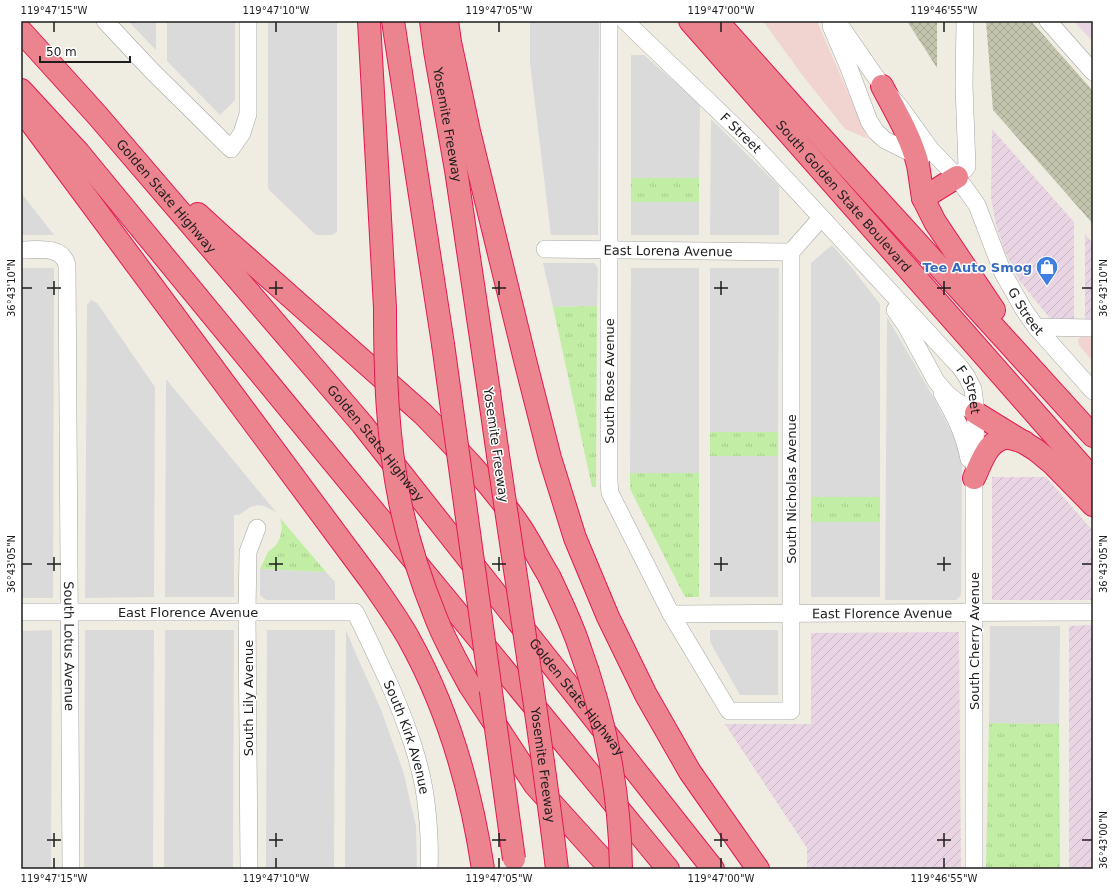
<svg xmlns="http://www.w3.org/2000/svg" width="1114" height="890" font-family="'DejaVu Sans',sans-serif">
	<defs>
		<pattern id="industrial-furrows" width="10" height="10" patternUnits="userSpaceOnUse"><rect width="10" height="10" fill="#e9d4e3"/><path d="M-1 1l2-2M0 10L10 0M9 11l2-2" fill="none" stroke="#c7b6c2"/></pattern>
		<pattern id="construction-cross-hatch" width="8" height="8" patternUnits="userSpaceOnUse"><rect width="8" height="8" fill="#c2c4ad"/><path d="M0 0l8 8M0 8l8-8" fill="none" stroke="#a6a894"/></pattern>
		<pattern id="grass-tufts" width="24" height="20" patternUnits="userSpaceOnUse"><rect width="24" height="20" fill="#c2eda4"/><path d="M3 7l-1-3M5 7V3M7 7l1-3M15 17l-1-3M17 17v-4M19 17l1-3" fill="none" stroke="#a6cb8d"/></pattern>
	</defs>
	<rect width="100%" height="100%" fill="#efece2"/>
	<path fill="#dbdada" d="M128,21h28v29z
		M167,21h68v79l-15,15 -53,-54z
		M268,21h69v211l-5,3h-15l-2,-1 -46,-44 -1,-3z
		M530,21h69l-1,214h-47l-21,-172z
		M631,55h13l56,49 -1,74h-68z
		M711,119l68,67v49h-69z
		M21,192l1,2 32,41h-33z
		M631,202h68v33h-68z
		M832,245l20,23 28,36v193h-69v-234z
		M543,263h51l4,5 -1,38 -44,1z
		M21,268h33l-1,330h-32z
		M631,268h68v205h-69z
		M710,268h69l-1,164h-68z
		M91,300l6,3 58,84 -1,210 -69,1 2,-293z
		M887,317l47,81 25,49 3,19 -1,129 -5,5h-71z
		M166,379l110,133 -12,-6 -6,-1 -8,2 -11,8h-5v82h-69z
		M710,456h68v141h-68z
		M811,522h69v75h-69z
		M260,569l66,3 9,10v18h-69l-6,-5z
		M990,626h70l-1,98 -70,-1z
		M52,630l-1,239h-30v-238z
		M85,630h69l-1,239h-69z
		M165,630h69l-1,239h-69z
		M267,630h68l-1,239h-68z
		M346,630l13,31 21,46 23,64 13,55 1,43h-72z
		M710,630h68v65h-38l-30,-53z"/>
	<path fill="#f1d4d0" d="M763,21h54l51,118 -23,-10 -42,-53z
		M1083,336h10v26l-14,-17 -1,-6z"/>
	<path fill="url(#industrial-furrows)" d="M992,129l82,93v99h-22l-33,-41 -14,-28 -9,-27 -5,-27z
		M1085,234l8,9v78h-8z
		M992,477h54l47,54v69h-101z
		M1093,625v244h-24v-243z
		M959,632l2,237h-154v-21l-82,-124h86v-91z"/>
	<path fill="#e9d4e3" d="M1074,21h19v21z"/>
	<path fill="url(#construction-cross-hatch)" d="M907,21h30v47z
		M986,21h45l62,70v133l-100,-114z"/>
	<path fill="url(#grass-tufts)" d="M631,178h68v24h-68z
		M597,306l-1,181h-4l-39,-180z
		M710,432h68v24h-68z
		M630,473h69v124h-14l-55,-108z
		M811,497h69v25h-69z
		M280,518l46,54 -66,-3 8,-17 8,-7 4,-7 2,-11z
		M989,723l70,1 1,145h-74z"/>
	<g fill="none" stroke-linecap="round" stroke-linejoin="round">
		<g stroke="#a4a4a4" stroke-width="18">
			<g id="minor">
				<path d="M105,21l47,50 79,78 11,-16 6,-19v-93"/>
				<path d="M609,21v461l1,11 61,121 58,97h62v-459l30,-34"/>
				<path id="s1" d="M625,21l131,126 204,220 7,10 6,12 3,24 -2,65v391"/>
				<path id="s2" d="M837,21l45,65 18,21 31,43 26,27 20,28 26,68 21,37 12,17 57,64"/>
				<path d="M1048,21l45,51"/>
				<path d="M831,26l18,42 20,53 7,11 9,8 36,18"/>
				<path d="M957,177l10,-10 -3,-82 1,-64"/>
				<path id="s3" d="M545,249l246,3"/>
				<path id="s4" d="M21,250c16,0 41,-5 46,15l4,604"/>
				<path d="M895,310l11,16 30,55 11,13 9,7 20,12"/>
				<path d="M1036,327l57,1"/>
				<path d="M942,393c13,23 22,40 27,66"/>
				<path id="s5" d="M21,612h334c12,23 22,46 33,69 18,41 35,85 39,130 2,19 3,39 2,58"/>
				<path id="s6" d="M671,614l422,-2"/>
				<path d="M249,869l-2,-257 1,-60 9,-24"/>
			</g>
		</g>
		<g stroke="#e3194f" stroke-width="24">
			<g id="highway">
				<path d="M369,21l16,287"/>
				<path d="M393,21l50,323"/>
				<path id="s7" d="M431,21l4,30 21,119 33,222"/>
				<path d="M447,21l3,21 19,89 57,233 24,94 25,80 33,79 38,78 44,77 68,97"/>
				<path id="s8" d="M690,21l403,458"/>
				<path d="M717,21l84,94 292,321"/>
				<path id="s9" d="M21,31l76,84 265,309 351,445"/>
				<path d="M882,86c13,25 29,51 36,79 2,11 3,22 5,33"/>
				<path d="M21,90l58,63 589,716"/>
				<path d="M21,109l350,472c13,19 27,38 38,58 40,72 62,150 74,230"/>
				<path d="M957,177l-34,21 12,24 59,88"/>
				<path d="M198,214l24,22 201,178c35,36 70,72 98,114 10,15 18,32 28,48"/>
				<path d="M976,413l60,37 17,14 40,41"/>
				<path d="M974,478c7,-14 14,-41 35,-40 5,1 11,3 15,4"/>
				<path d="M470,686l65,99 76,84"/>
			</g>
		</g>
		<use href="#minor" stroke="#fff" stroke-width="17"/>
		<use href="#highway" stroke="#ec8490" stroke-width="22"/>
		<g stroke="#e3194f" stroke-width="24" stroke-linecap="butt">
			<g id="highway-bridge">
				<path d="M385,308c0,65 2,129 15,194 8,39 21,79 36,116 9,23 22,46 34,68"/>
				<path d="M443,344l71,515"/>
				<path id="s10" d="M489,392c22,159 49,318 68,477"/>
				<path d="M549,576c10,21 20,42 28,64 27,73 43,151 44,229"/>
			</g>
		</g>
		<use href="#highway-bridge" stroke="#ec8490" stroke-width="22"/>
	</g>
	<path fill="none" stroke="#1d1d1d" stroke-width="1.5" d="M54,22v10M276,22v10M499,22v10M721,22v10M944,22v10M54,281v14M276,281v14M499,281v14M721,281v14M944,281v14M22,288h10M47,288h14M269,288h14M492,288h14M714,288h14M937,288h14M1082,288h10M54,557v14M276,557v14M499,557v14M721,557v14M944,557v14M22,564h10M47,564h14M269,564h14M492,564h14M714,564h14M937,564h14M1082,564h10M54,833v14M276,833v14M499,833v14M721,833v14M944,833v14M47,840h14M269,840h14M492,840h14M714,840h14M937,840h14M1082,840h10M54,858v10M276,858v10M499,858v10M721,858v10M944,858v10"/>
	<defs>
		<g id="shop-pin" transform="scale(1.15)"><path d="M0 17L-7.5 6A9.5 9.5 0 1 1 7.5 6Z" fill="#3f7fe0" stroke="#fff"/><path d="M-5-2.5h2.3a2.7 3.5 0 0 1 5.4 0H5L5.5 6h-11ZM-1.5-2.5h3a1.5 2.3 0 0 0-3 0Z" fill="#fff"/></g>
	</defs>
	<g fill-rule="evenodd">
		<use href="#shop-pin" x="1047" y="267"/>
	</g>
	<g text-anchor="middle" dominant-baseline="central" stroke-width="3" stroke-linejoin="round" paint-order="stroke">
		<g font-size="13" fill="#1d1d1d" stroke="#fff">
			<text stroke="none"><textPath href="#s7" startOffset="105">Yosemite Freeway</textPath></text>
			<text stroke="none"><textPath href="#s1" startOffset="161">F Street</textPath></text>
			<text stroke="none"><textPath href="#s9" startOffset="220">Golden State Highway</textPath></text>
			<text stroke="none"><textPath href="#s8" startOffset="233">South Golden State Boulevard</textPath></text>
			<text stroke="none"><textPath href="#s3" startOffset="123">East Lorena Avenue</textPath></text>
			<text stroke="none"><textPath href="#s2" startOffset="349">G Street</textPath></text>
			<text transform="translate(609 381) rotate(-90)">South Rose Avenue</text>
			<text stroke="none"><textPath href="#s1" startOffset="507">F Street</textPath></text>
			<text stroke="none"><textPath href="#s9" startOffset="544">Golden State Highway</textPath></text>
			<text transform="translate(496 445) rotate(82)">Yosemite Freeway</text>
			<text transform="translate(791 489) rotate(-90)">South Nicholas Avenue</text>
			<text stroke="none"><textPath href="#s5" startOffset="167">East Florence Avenue</textPath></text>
			<text stroke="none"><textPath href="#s6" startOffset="211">East Florence Avenue</textPath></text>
			<text transform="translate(974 641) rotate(-90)">South Cherry Avenue</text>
			<text stroke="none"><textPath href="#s4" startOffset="434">South Lotus Avenue</textPath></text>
			<text stroke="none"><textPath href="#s9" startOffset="868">Golden State Highway</textPath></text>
			<text transform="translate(248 698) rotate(-90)">South Lily Avenue</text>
			<text stroke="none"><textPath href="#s5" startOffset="470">South Kirk Avenue</textPath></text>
			<text stroke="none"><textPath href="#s10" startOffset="377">Yosemite Freeway</textPath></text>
		</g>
		<g font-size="13" font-weight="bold" fill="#366cbe" stroke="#fff" text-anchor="end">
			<text x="1032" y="267">Tee Auto Smog</text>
		</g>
	</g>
	<rect width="1114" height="890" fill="none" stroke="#ffffff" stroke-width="44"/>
	<path d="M40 56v6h90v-6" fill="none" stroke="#1d1d1d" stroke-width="2"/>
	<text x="46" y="56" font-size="12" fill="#1d1d1d" stroke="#ffffff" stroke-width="3" paint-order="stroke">50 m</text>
	<rect x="22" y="22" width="1070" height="846" fill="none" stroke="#1d1d1d" stroke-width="1.5"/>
	<g font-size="10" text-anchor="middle" fill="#1d1d1d">
		<text x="54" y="14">119°47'15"W</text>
		<text x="276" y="14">119°47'10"W</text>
		<text x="499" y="14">119°47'05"W</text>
		<text x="721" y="14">119°47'00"W</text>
		<text x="944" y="14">119°46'55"W</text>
		<text transform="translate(11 288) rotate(-90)" y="4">36°43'10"N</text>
		<text transform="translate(1103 288) rotate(-90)" y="4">36°43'10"N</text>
		<text transform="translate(11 564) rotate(-90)" y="4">36°43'05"N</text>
		<text transform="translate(1103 564) rotate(-90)" y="4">36°43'05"N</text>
		<text transform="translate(1103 840) rotate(-90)" y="4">36°43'00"N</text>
		<text x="54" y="882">119°47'15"W</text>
		<text x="276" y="882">119°47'10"W</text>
		<text x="499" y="882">119°47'05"W</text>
		<text x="721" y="882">119°47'00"W</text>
		<text x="944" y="882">119°46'55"W</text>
	</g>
</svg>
